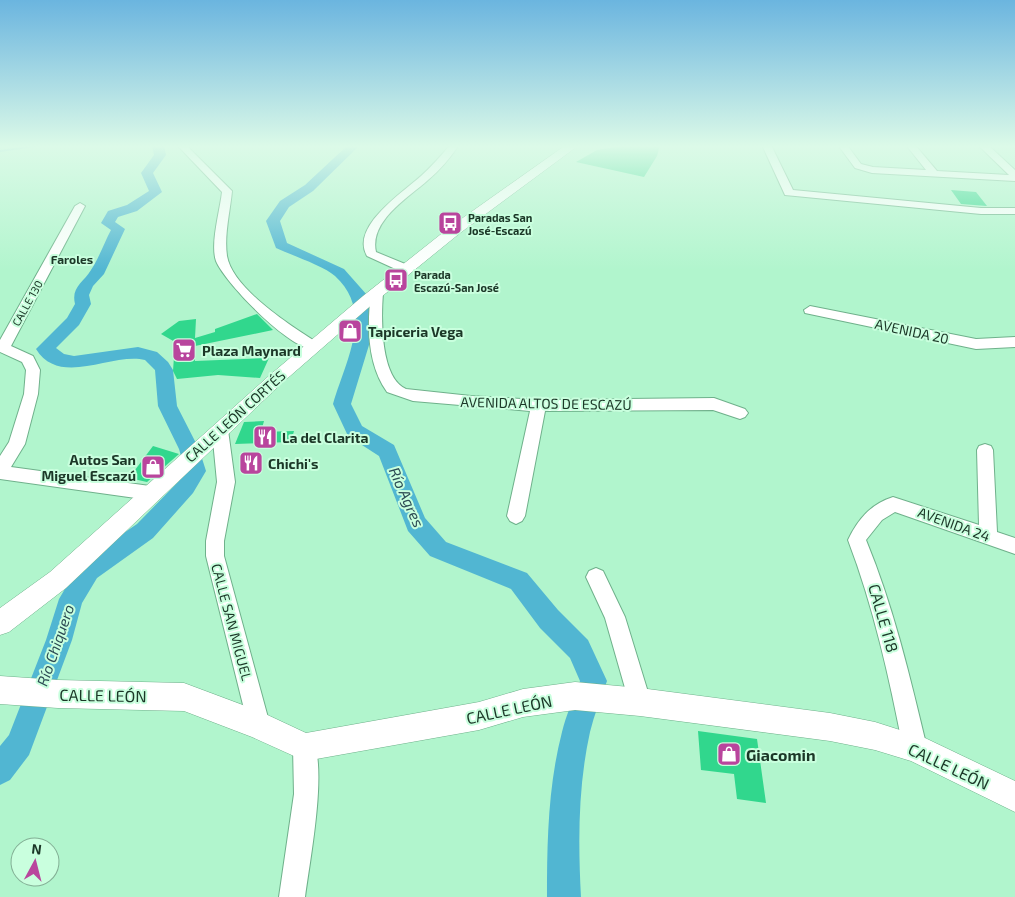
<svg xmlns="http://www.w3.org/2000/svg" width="1015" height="897" font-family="'Exo 2',sans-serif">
	<rect width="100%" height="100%" fill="#b1f5cd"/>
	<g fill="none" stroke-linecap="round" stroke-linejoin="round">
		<path stroke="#51b6d2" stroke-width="2" d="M0,151l42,-6"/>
		<path fill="#51b6d2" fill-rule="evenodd" d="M152,145h12l2,10 -13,18 9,19 -25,19 -19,6 -3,5 10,7 -21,45 -11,12 -4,9 2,9 -12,21 -23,23 8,6 10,2 64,-9 19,5 11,10 5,8 4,36 22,43 7,22 -13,22 -40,45 -56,40 -15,25 -10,37 -43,115 -19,25 -10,5v-39l9,-11 37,-95 13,-41 22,-37 56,-38 42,-43 6,-11 -6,-21 -21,-43 -3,-36 -10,-10c-33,-8 -85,28 -109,-11l31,-31 8,-14c-4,-17 8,-21 16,-34 8,-12 13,-27 20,-40l-10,-7 7,-12 19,-6 22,-14 -8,-18 13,-18z
			M348,145h12l-47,46 -24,16 -9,14 7,22 57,26 23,26 5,22 -3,28 -18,59 11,22 32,19 31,73 21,24 81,31 31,37 30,30 19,41c-6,17 -13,34 -17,51 -12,54 -12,110 -9,165h-34c0,-55 1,-111 15,-165 4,-17 12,-34 18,-51l-10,-23 -30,-30 -29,-39 -81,-33 -22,-25 -29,-75 -31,-20 -15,-32c12,-42 42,-92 2,-128 -11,-10 -44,-21 -59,-28l-10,-27 14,-20 25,-16z"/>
	</g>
	<path fill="#31d78d" d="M630,145h30l-3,11 -13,21 -68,-15 21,-12z
		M951,190l25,2 11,14 -26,-2z
		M257,314l16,16 -78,16v15l74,-3 -9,20 -42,-3 -41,4 -4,-8 2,-29 -14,-8 18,-13 17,-2 -1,19 20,-6v-3z
		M356,321l3,6 -8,12 -11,-4z
		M264,421l-3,11 33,-1 -3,11 -56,2 9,-22z
		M153,446l26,8 -32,28 -18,-4z
		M698,731l59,8 9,64 -29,-4 -3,-25 -33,-4z"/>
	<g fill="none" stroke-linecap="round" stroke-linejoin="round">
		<g stroke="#6fb18b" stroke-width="2">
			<path id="minor" d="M177,145h9l46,46c-2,21 -8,44 -5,65 5,32 65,71 91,87l2,3 -2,3c-23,7 -93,-66 -102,-88 -6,-17 4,-51 6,-69z
				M450,145h9c-9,13 -19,25 -31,35 -20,18 -59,41 -52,72l34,14 2,3 -2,3h-8l-35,-16c-17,-29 35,-63 54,-80 10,-9 20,-20 29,-31z
				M762,145h9l22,45 188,18h34v6h-34l-196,-19z
				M838,145h9l14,19 12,3 53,3 -20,-25h9l22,26 72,4 -31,-30h10l27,25v11l-143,-8 -17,-5z
				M80,203l5,3 -74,140 22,10 7,14 -2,24 -13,50 -14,23 139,19 6,2 3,5 -3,5 -6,2 -150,-21v-23l9,-14 15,-48 2,-24 -4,-8 -22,-10v-12l75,-134z
				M377,289l6,4c-2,25 -3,85 23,96l65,7 69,4 174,-2 31,11 3,4 -3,4 -5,2 -27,-9 -168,1 -20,105 -3,5 -6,3 -6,-3 -3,-5 23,-105 -117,-10 -26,-9c-20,-28 -20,-67 -16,-99z
				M810,306l166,33 39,-2v10l-39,2 -171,-36 -1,-3z
				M220,424l6,2 2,4 7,52 -11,59v15l46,169 -3,8 -8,3 -8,-3 -3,-8 -42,-169v-15l11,-59 -5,-52 2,-4z
				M985,444l6,2 2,4 4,82 18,6v16l-120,-42 -13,8 -16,20c28,68 44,137 61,208l-4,8 -8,4 -8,-4 -4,-8c-14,-71 -29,-140 -55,-208 10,-21 23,-36 45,-43l86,28 -2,-75 2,-4z
				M596,568l7,3 22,46 26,85 -3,8 -8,3 -8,-3 -3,-8 -24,-84 -19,-41 3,-6z
				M305,735l8,4c14,33 -3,120 -8,158h-26l15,-103 -1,-47 4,-8z"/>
		</g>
		<g stroke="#6fb18b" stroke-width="1">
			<path id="major" d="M566,145h13l-119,88 -85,69 -93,81 -216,205 -57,44 -9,3v-27l50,-36 220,-197 93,-79 87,-69z
				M0,676l58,4 126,3 75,28 47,22 173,-31 44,-13 52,-7 65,6 190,25 45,9 50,16 90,43v31l-104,-51 -36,-11 -45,-9 -190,-25 -65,-6 -52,7 -44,13 -174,31 -53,-24 -68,-26 -126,-3 -58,-4z"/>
		</g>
		<use href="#minor" fill="#fff" fill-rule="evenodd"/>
		<use href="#major" fill="#fff" fill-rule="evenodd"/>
	</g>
	<linearGradient id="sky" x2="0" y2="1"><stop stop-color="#6bb5df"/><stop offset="0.54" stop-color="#dcfae8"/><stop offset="1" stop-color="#dcfae8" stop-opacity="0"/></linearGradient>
	<rect width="1015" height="271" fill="url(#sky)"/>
	<defs>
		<g id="bus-square" transform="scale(1.25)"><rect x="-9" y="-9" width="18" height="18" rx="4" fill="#b9459d" stroke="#c9ffde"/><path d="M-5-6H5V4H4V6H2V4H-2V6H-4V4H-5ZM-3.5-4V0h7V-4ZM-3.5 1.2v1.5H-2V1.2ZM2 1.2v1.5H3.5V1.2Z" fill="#fff"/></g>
		<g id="shop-square" transform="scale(1.25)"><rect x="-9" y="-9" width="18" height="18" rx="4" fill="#b9459d" stroke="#c9ffde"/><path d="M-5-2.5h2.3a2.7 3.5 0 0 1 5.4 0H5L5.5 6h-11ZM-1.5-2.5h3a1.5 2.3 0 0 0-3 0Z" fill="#fff"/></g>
		<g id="supermarket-square" transform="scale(1.25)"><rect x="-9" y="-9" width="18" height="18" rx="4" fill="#b9459d" stroke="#c9ffde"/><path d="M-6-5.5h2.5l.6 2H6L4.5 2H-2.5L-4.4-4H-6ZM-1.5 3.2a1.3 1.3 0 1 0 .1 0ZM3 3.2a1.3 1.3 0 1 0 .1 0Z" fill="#fff"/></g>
		<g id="restaurant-square" transform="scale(1.25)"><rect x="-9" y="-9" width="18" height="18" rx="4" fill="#b9459d" stroke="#c9ffde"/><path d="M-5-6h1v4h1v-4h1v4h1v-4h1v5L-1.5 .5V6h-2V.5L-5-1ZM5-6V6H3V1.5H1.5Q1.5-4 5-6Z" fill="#fff"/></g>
	</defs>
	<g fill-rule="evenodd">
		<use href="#bus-square" x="450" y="223"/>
		<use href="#bus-square" x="396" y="280"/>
		<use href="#shop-square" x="350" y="331"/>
		<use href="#supermarket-square" x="184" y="350"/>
		<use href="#restaurant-square" x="265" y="437"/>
		<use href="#restaurant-square" x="251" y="463"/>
		<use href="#shop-square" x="153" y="467"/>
		<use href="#shop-square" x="729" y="754"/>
	</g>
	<g text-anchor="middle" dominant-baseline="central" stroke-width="4" stroke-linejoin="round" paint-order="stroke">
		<g font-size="11" font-weight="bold" fill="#1b3727" stroke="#c9ffde" text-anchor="start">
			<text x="468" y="217">Paradas San<tspan x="468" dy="13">José-Escazú</tspan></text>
			<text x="414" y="274">Parada<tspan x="414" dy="13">Escazú-San José</tspan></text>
		</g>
		<g font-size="11" fill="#1b3727" stroke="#c9ffde">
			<text transform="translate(27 303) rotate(-61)">CALLE 130</text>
		</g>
		<g font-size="12" font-weight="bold" fill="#1b3727" stroke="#c9ffde">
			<text x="72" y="259">Faroles</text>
		</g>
		<g font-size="14" font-weight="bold" fill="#1b3727" stroke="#c9ffde" text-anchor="start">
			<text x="368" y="331">Tapiceria Vega</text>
			<text x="202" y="350">Plaza Maynard</text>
			<text x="282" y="437">La del Clarita</text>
			<text x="136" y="459" text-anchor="end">Autos San<tspan x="136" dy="16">Miguel Escazú</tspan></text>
			<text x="268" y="463">Chichi's</text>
		</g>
		<g font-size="14" fill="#1b3727" stroke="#c9ffde">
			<text transform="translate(912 331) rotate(12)">AVENIDA 20</text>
			<text transform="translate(546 403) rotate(1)">AVENIDA ALTOS DE ESCAZÚ</text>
			<text transform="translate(235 416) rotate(-42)">CALLE LEÓN CORTÉS</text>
			<text transform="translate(954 524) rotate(20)">AVENIDA 24</text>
			<text transform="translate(232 622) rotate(75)">CALLE SAN MIGUEL</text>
		</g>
		<g font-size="15" font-style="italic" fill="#2c4b54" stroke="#c9ffde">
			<text transform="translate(407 497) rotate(66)">Río Agres</text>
			<text transform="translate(55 645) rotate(-71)">Río Chiquero</text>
		</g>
		<g font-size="16" fill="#1b3727" stroke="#c9ffde">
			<text transform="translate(884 618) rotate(74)">CALLE 118</text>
			<text transform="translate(103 695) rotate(1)">CALLE LEÓN</text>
			<text transform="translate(509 709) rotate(-12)">CALLE LEÓN</text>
			<text transform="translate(949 766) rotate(25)">CALLE LEÓN</text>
		</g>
		<g font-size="16" font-weight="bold" fill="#1b3727" stroke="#c9ffde" text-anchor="start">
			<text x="746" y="754">Giacomin</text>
		</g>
	</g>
	<g transform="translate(35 862) rotate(7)"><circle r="24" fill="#c9ffde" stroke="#83af95"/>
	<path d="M0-4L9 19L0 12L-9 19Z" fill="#b9459d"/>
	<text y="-8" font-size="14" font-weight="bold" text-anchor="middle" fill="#1b3727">N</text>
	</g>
</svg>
